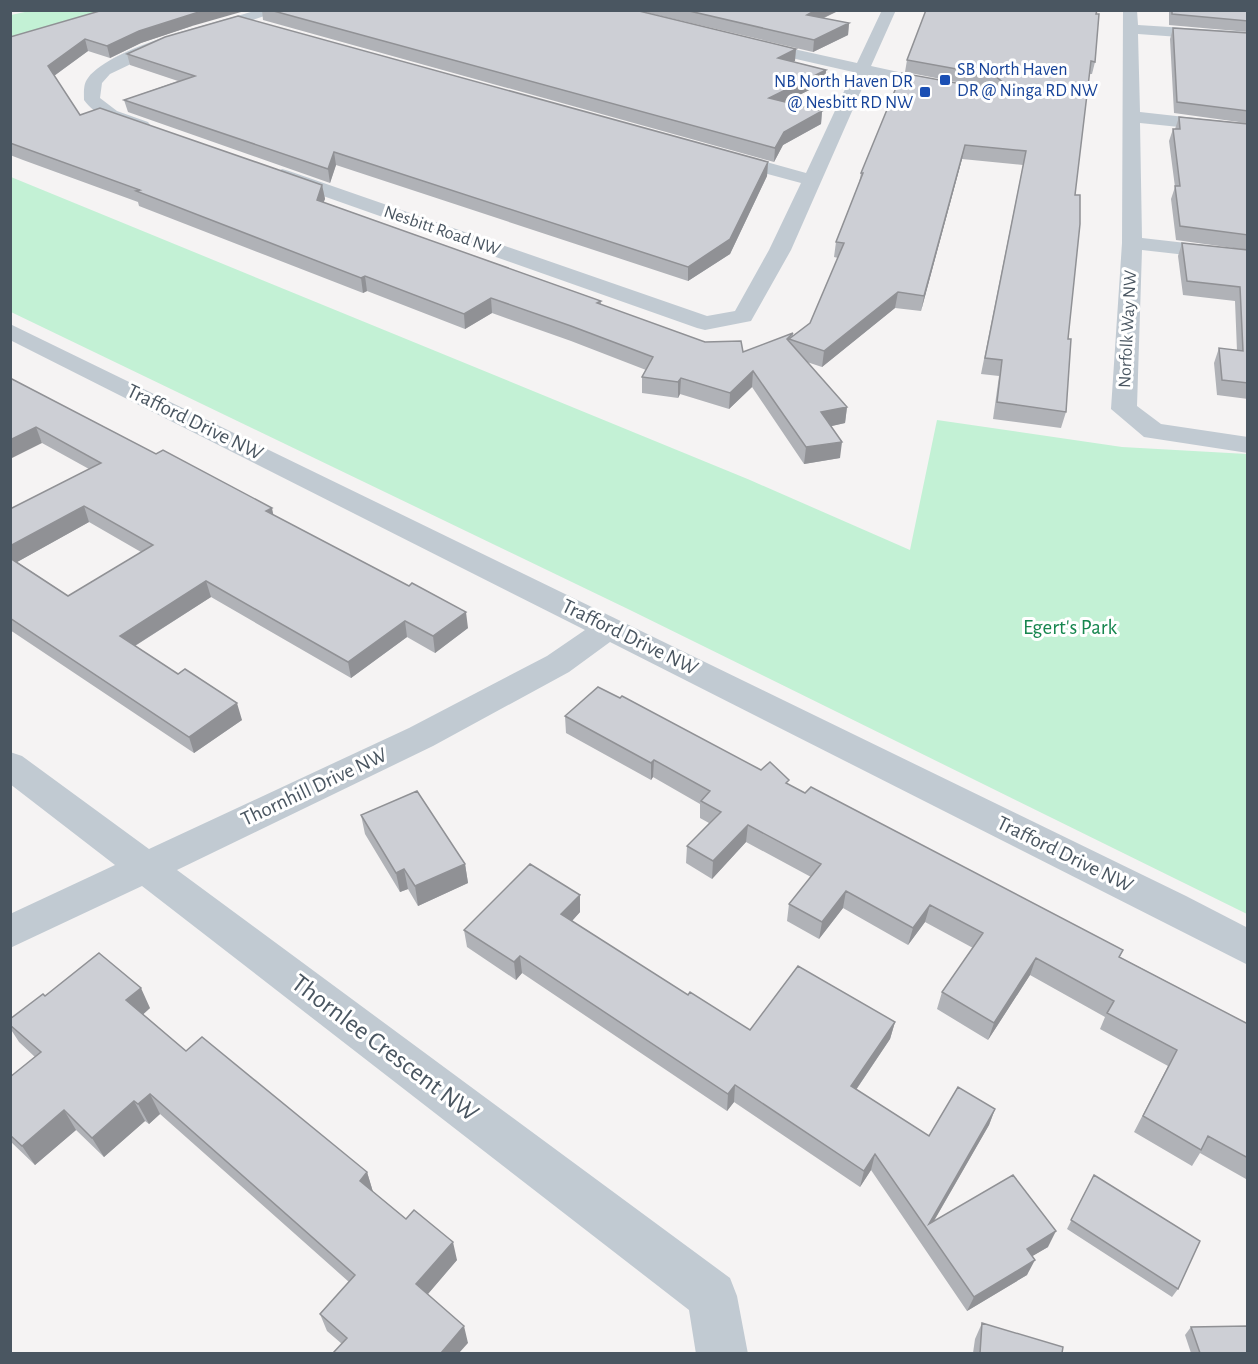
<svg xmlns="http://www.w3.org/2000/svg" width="1258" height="1364" font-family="'Alegreya Sans',sans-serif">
	<rect width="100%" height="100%" fill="#f5f3f3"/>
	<path fill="#c3f1d5" d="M34,10l83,1 -106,30v-26z
		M11,177l739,303 160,70 27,-130 185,27 125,7v460l-617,-304 -619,-298z"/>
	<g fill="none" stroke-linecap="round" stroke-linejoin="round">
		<path fill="#c1cad2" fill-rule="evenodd" d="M258,10h24l-128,43 -44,21 -8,9 -2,15 17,13 31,11 3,4 -3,4c-18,4 -54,-15 -64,-30 0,-7 -1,-16 4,-22 26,-33 128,-55 170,-68z
			M882,10h14l-25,56 78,17 2,4 -8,5 -75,-17 -77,175 -40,71 -46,9 -8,-2 -422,-149 -3,-4 10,-6 7,2 418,145 28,-5 34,-61 32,-67 -85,-23 -2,-4 9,-6 83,23 47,-101 -105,-24 -3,-3 8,-5 104,23z
			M1123,10h14l1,15 110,7v10l-110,-8 2,78 108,12v10l-108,-11 2,115 106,12v12l-106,-12 -5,156 24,18 87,13v16l-104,-16 -33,-28 11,-166z
			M10,324l1176,572 62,32v37l-638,-323 -41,30 -136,74 -256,124 553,408 7,18 11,58h-52l-7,-44 -547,-424 -132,62v-34l105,-49 -105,-81v-32l12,4 127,93 260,-121 138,-72 38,-26 -575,-290z"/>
	</g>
	<path fill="#b0b2b7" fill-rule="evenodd" d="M262,10h373l161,39 -2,13 32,8 -1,12 -40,20 37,9 -1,13 -38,21 -9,17 -511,-142z
		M636,10h204l-16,8 25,5 -1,12 -35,17z
		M1169,10h79v22l-79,-7z
		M192,26l-51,17 -31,15 -22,-7 -34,25 26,39 242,70 3,14 -2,3 278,99v4l104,37 38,10 50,-19v3l17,-13 28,-65 -4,-1 2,-15 23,-59 2,-10 133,-83 -2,-1 -87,-17 2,-12 188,2 -3,12h-3l-14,121 -7,144 -2,73 -5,16 -68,-9 6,-43 -18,-2 42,-209 -61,-6 -41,152 -26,-3 -73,59 -15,-5 40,45 -2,16 -14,3 9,32 -36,6 -52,-77 -23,22 -49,-15 -2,4 -36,-5v-16l4,-7 -75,-29 -79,-28 -27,16 -98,-38 -4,2 -224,-87 -1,-4 -115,-42 -13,-5v-118z
		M1173,28l75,5v217l-72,-10 -5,-41 4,-12 -6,-46 4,-12h2l4,-12 67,6 -72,-10 -4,-74z
		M127,54l641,108 -1,14 -37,78 -42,27 -352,-116 -6,18 -202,-71 -4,-12 54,-19 -48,-16z
		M1182,243l66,7v149l-31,-4 -3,-32 5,-15 18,3 -2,-50 -52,-6 -5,-39z
		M10,378l263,137 195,113 -33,25 -28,-16 -56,41 -140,-81 -76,49 107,74 -48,33 -184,-123v-121l79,-40 -47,-26zM89,522l52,30 -73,44 -51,-34z
		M565,716l224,69 334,165 -3,7 128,67v153l-2,2 -46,-26 -8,13 -58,-34 34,-66 -68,-37 5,-12 -75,-42 -42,65 -51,-31 5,-17 31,-44 -48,-26 -17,23 -65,-37 -24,31 -32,-18 2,-17 22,-27 -65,-35 -34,37 -26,-16 1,-17 22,-23 -9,-5v-14l-47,-27 -2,3 -85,-47z
		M361,815l104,49 3,19 -50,23 -10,-17 -8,3 -35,-58z
		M580,895v17l-8,9 116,74 62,35 145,-8 -5,17 -34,51 73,46 66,-27 -6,16 -55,96 114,26 -16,9 -5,19 -60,36 -96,-141 -11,17 -126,-85 -7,9 -205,-138 -6,7 -49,-33 -3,-17z
		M45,996l105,12 -7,6 43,37 181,121 6,20 84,68 -29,34 40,49 -126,1 -15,-13 -7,-17 29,-32 -189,-168 -11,10 -4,-3 -41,36 -28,-27 -41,35 -25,-24v-64l25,-20 -16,-15 -9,-14v-9z
		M1094,1175l84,114 -6,8 -105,-68z
		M982,1323l80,30h-89l2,-14z
		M1191,1327l57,26h-57l-6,-18z"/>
	<path fill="#909195" d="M205,10h43l-56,16 -51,17 -31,15 -3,-12 32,-15z
		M816,10h24l-34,16 1,-11z
		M849,23l-1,12 -35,17 1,-12z
		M85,39l3,12 -37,27 -3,-12z
		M796,49l-1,12 -18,9 1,-12z
		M826,70l-1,12 -57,29 1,-13z
		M822,111l-1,13 -38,21 -9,17 1,-14 9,-16z
		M965,145l-3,14 -41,152 3,-15z
		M334,152l2,13 -6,18 -2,-14z
		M768,162l-1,14 -37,78 -42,27v-14z
		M322,185l3,14 -6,15 -2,-14z
		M365,276l2,15 -4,2 -2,-15z
		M898,292l-3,16 -73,59 2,-16z
		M491,298l1,15 -27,16 -1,-15z
		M753,371l-1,16 -23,22 1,-16z
		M681,378l-1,16 -2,4v-16z
		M847,407l-2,16 -26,6 2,-17z
		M36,427l6,16 -32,16v-19z
		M842,442l-2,16 -36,6 2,-17z
		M84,506l5,16 -79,44v-20z
		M272,508l3,15 -9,-12z
		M206,581l5,16 -86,55 -5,-16z
		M466,612l2,16 -33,25 -2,-17z
		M405,621l2,16 -56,41 -3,-16z
		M237,703l5,17 -48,33 -5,-16z
		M654,760l-1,17 -2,3v-17z
		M748,825l-2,17 -34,37 1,-18z
		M465,864l3,19 -50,23 -3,-20z
		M404,869l4,20 -8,3 -4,-19z
		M846,891l-3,17 -24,31 3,-17z
		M580,895v17l-18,20 -1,-18z
		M930,905l-5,17 -17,23 5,-17z
		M520,956l2,17 -6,7 -2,-18z
		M1036,958l-6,17 -42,65 6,-17z
		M141,988l9,20 -14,13 -10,-21z
		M895,1022l-5,17 -43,64 4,-17z
		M735,1085l-1,17 -7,9 1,-17z
		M150,1094l10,20 -11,10 -11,-20z
		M134,1101l11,20 -41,36 -12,-19z
		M995,1109l-6,16 -61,106 1,-7z
		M64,1110l12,20 -41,35 -13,-19z
		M875,1154l-4,16 -11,17 4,-16z
		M367,1172l6,20 -13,-11z
		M1056,1231l-8,16 -29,17 8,-15z
		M453,1242l4,18 -36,42 -5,-18z
		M1035,1260l-8,15 -60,36 7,-14z
		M464,1326l4,17 -9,10h-18z"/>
	<path fill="#cdcfd5" stroke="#909195" stroke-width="1.5" d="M103,10h102l-66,21 -32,15 -22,-7 -37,27 32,49 20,-7 222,77 -5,15 284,101 -4,2 108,39 36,-1 2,11 50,-19 -6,6 60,68 -26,5 21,30 -36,5 -53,-76 -23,22 -49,-15 -3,4 -36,-5 11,-20 -82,-31 -80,-28 -27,16 -99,-38 -4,2 -225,-87 4,-1 -130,-47v-106z
		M270,10h365l161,39 -18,9 48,12 -57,28 53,13 -38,21 -9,16z
		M685,10h131l-9,5 42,8 -35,17z
		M926,10h171l-1,4h3l-4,48 -4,-1 -16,134h5v29l-12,115h3l-5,73 -69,-10 5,-42 -17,-2 41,-207 -61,-6 -41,151 -26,-4 -74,59 -35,-12 21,-16 34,-80 -8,-1 27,-69h-2l41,-100 92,17 11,-6 -10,-8 -88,-16z
		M1172,10h76v11l-76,-7z
		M238,16l530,146 -38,77 -42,28 -354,-115 -6,17 -204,-69 71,-24 -68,-22 38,-17z
		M1173,28l75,5v78l-71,-9z
		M1179,117l69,7v111l-68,-9 -5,-40h5l-7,-57h7z
		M1182,243l66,7v133l-26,-3 -3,-32 24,3 -3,-64 -53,-6z
		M10,378l146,76 7,-4 109,58 -6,3 143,75 3,-3 54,29 -33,24 -28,-15 -57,41 -142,-81 -86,55 58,38 7,-5 52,34 -48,34 -179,-119v-60l58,38 85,-51 -69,-39 -74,40v-37l91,-46 -65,-36 -26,13z
		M598,687l22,11 2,-2 139,74 9,-8 19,18 -3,3 19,10 6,-6 312,163 -4,7 129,67v134l-40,-22 -7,14 -58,-34 34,-66 -70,-37 7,-12 -78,-43 -42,65 -52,-31 41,-59 -53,-28 -17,23 -67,-37 -24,31 -33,-18 32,-40 -73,-39 -35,36 -26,-15 34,-34 -20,-11 9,-10 -56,-31 -3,3 -86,-47z
		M417,791l48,73 -50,22 -11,-17 -8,4 -35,-58z
		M530,864l50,31 -19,19 127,81 2,-3 60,38 48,-64 97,56 -44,64 78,50 29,-49 37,22 -66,115 84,-49 43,56 -29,18 8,11 -61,37 -99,-143 -11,17 -129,-86 -7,9 -208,-138 -6,6 -50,-32z
		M99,953l42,35 -15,12 60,51 16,-14 165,135 -7,9 46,38 8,-9 39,32 -37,42 48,42 -23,27h-108l14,-15 -27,-24 35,-39 -205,-181 -12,10 -4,-3 -42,37 -28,-28 -42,36 -12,-11v-58l31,-25 -31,-27v-6l33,-25 2,2z
		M1094,1175l106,66 -22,48 -107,-69z
		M982,1323l81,24 -1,6h-82z
		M1248,1326v27h-48l-9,-26z"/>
	<g fill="#1a4fb4" stroke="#fff" stroke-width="2">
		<rect x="939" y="74" width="12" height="12" rx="3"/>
		<rect x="919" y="86" width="12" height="12" rx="3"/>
	</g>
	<g text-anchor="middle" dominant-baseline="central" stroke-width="6" stroke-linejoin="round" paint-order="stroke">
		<g font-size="18" fill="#164399" stroke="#fff" text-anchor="start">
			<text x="957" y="70">SB North Haven<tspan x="957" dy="21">DR @ Ninga RD NW</tspan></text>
			<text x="913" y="82" text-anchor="end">NB North Haven DR<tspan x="913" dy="21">@ Nesbitt RD NW</tspan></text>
		</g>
		<g font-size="18" fill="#4a5661" stroke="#fff">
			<text transform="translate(442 231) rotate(19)">Nesbitt Road NW</text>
			<text transform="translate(1128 329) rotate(-87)">Norfolk Way NW</text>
		</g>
		<g font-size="21" fill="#4a5661" stroke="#fff">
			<text transform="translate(195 422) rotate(26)">Trafford Drive NW</text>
			<text transform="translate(630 637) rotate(26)">Trafford Drive NW</text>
			<text transform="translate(314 787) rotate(-25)">Thornhill Drive NW</text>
			<text transform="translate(1065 854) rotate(26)">Trafford Drive NW</text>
		</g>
		<g font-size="21" fill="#17864f" stroke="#fff">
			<text x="1070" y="627">Egert's Park</text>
		</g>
		<g font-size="26" fill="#4a5661" stroke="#fff">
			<text transform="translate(385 1048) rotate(37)">Thornlee Crescent NW</text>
		</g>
	</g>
	<rect width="1258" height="1364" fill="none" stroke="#4a5661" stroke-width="24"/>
</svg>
